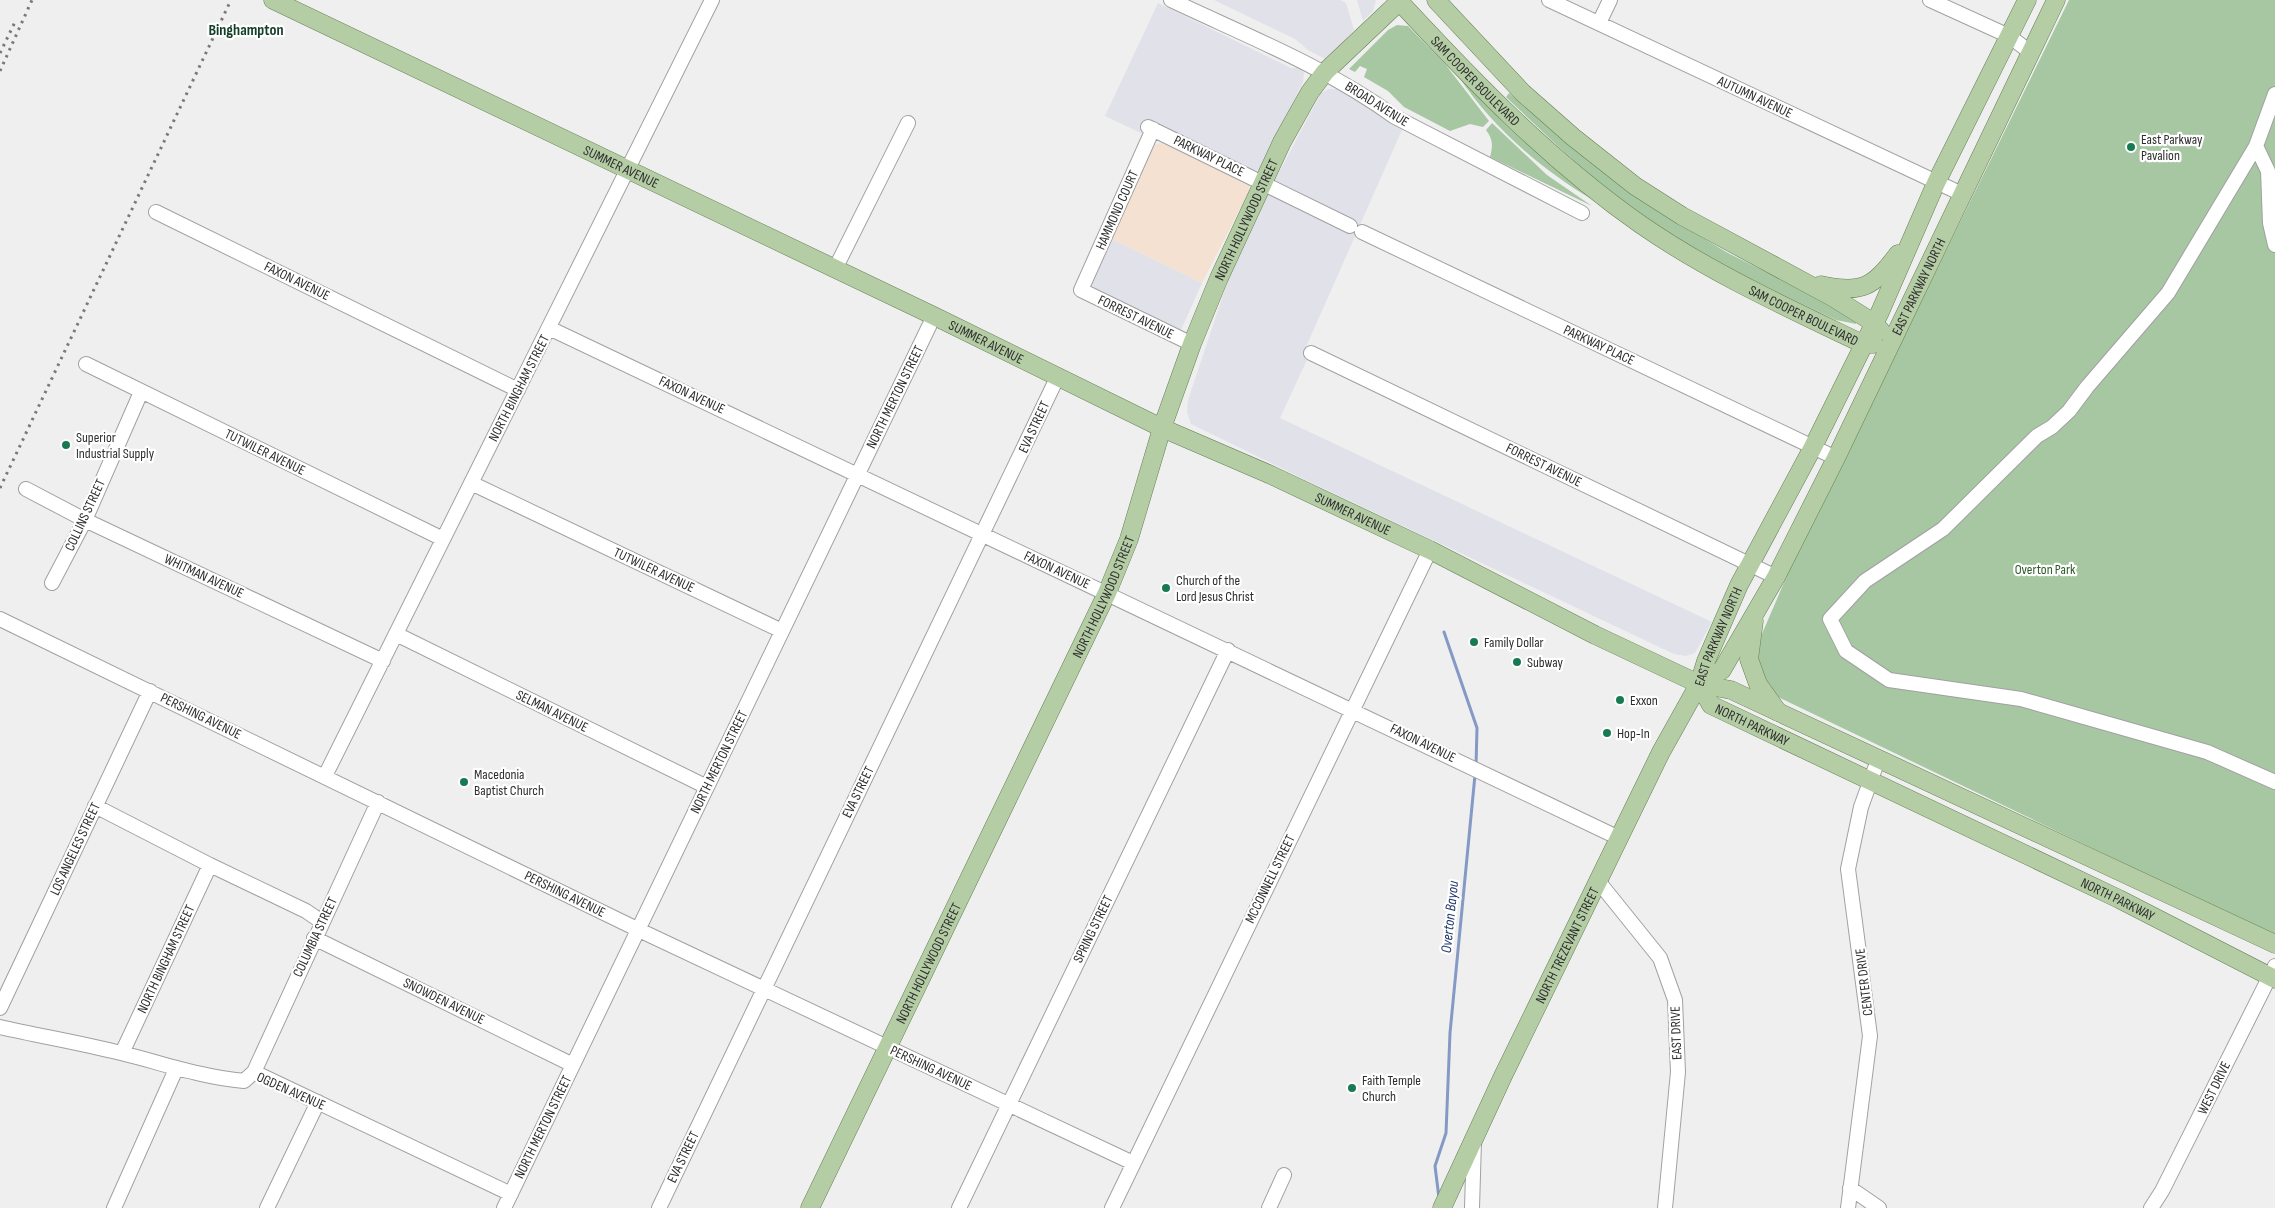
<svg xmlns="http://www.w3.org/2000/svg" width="2275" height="1208" font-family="'Sofia Sans Condensed',sans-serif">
	<rect width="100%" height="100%" fill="#efeff0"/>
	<path fill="#e1e1ea" d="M1214,0h126l6,3 8,27 -19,23 -10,6 -17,-9 -13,-11z
		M1357,0h19l-3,11 -10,10z
		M1158,3l133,65h9l4,5 -1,9 -43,88h-8l-101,-48 -6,13 -40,-19z
		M1328,89h10l11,4 53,37 -96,217 6,2 -32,69 432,204 -17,31 -9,3 -12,-2 -366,-173 -117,-57 -4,-12 1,-12 42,-126 35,-75 56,-106z
		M1112,239l90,44 -21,47 -2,1 -86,-44 -1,-3z"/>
	<path fill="#f4e1d1" d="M1162,143l8,1 80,40 -1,7 -47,92 -90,-44 39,-89 5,-6z"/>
	<path fill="#a6c7a1" d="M2069,0h206v936l-499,-240 -9,-7 -12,-39 34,-79z
		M1397,25l11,1 37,38 44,57 -6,6 -13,-3 -20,7 -46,-24 -16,-16 -24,-14 3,-8 -7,-3 -5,6 -6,-3 39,-39z
		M1459,77l80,77 54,46c-52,-31 -101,-73 -134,-123z
		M1509,93l57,49 107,78 55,33 80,40 47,27 1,4 -20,-4c-69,-33 -140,-65 -202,-111 -46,-33 -87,-73 -128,-112z
		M1492,123l55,52 45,31 -102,-49c3,-11 3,-18 -4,-27z"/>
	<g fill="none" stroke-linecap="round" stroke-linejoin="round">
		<path stroke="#8499c3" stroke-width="3" d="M1444,632l33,96 -1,38
			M1439,1198l-4,-32 11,-33 4,-100 25,-258"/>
		<g stroke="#a1a1a2" stroke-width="16">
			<path id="minor" d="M1171,0c76,36 155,67 224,117l187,96
				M1549,0l413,194
				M1930,0l79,36 21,16
				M1599,23l11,-23
				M2275,94l-19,52 -88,147 -81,94 -18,24 -17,16 -15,9 -94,93 -78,52 -35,38 16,32 43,29 132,19 186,53 68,30
				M1148,127l202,99
				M1153,129l-72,161 111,54
				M2256,146l12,25 2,52 5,22
				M156,212l362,178
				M1362,232l474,226
				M835,269l73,-146
				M549,328l1070,510
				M1311,353l465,224
				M86,364l357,175
				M471,483l311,148
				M26,489l59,31 298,141
				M52,583l33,-63 56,-128
				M0,619l639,311 494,233
				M396,634l311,153
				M325,776l387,-776
				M95,806l115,59 96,46 16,11
				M1598,881l62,77 15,42 3,72 -13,136
				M314,938l259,127
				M0,1008l150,-317
				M0,1027c40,9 81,16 121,26 41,10 80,24 123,28l10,-9 257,122
				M122,1053l88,-188
				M254,1072l124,-270
				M1850,1188l29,20
				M114,1208l62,-139
				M267,1208l51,-106
				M504,1208l430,-892
				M659,1208l399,-832
				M959,1208l269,-558
				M1112,1208l318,-658
				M1269,1208l15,-33
				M1472,1208l2,-67
				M1848,1208l22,-172 -22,-167 13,-62 17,-47
				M2151,1208l11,-17 113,-225"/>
		</g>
		<g stroke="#668055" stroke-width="19">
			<g id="major">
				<path id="s1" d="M273,0l661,316 228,112 109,47 159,75 165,85 104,49 32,6 544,254"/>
				<path id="s2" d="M1398,0c75,81 151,160 242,224 69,48 148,84 223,120h11"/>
				<path d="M1436,0l87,93 50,44 62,49 47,30 152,82 40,25 7,8"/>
				<path d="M1821,285c42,9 52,2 77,-31"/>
				<path d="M1754,621l-5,38 9,25 20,28"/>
				<path id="s3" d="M1699,684l23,-14 54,-93 60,-119 220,-458"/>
				<path id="s4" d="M1699,684l12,21 408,194 156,80"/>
				<path id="s5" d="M810,1208l297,-615 22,-54 33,-111 30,-84 27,-66 63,-136 28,-50 15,-20 76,-72"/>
				<path id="s6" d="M1442,1208l61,-132 158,-324 38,-68 7,-23 33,-76 74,-138 67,-135 56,-129 91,-183"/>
			</g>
		</g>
		<use href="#minor" stroke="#fff" stroke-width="14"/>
		<use href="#major" stroke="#b5cda5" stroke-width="18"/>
		<path stroke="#79797a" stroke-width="3" stroke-dasharray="2.5 5" stroke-linecap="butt" d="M0,53l15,-31
			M0,71l32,-71
			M0,488l231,-488"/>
	</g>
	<g fill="#177a52" stroke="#fff" stroke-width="2">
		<circle cx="2131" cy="147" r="5"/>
		<circle cx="66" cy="445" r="5"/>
		<circle cx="1166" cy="588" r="5"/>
		<circle cx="1474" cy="642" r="5"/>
		<circle cx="1517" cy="662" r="5"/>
		<circle cx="1620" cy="700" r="5"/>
		<circle cx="1607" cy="733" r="5"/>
		<circle cx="464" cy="782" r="5"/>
		<circle cx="1352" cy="1088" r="5"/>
	</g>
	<g text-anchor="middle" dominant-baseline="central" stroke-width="4.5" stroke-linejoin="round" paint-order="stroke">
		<g font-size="14" fill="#2e2e2f" stroke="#fff">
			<text stroke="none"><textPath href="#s2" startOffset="112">SAM COOPER BOULEVARD</textPath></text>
			<text transform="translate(1755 97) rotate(25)">AUTUMN AVENUE</text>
			<text transform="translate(1377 104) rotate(32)">BROAD AVENUE</text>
			<text transform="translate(1209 156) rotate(26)">PARKWAY PLACE</text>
			<text stroke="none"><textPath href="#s1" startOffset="386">SUMMER AVENUE</textPath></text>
			<text transform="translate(1117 210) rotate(-66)">HAMMOND COURT</text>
			<text stroke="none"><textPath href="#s5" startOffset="1082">NORTH HOLLYWOOD STREET</textPath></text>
			<text transform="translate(297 281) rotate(26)">FAXON AVENUE</text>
			<text stroke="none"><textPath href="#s3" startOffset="458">EAST PARKWAY NORTH</textPath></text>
			<text stroke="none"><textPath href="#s2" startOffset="518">SAM COOPER BOULEVARD</textPath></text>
			<text transform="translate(1136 317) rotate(26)">FORREST AVENUE</text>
			<text stroke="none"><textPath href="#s1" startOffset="791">SUMMER AVENUE</textPath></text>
			<text transform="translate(1599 345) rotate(25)">PARKWAY PLACE</text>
			<text transform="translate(519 388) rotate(-63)">NORTH BINGHAM STREET</text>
			<text transform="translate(692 395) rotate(25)">FAXON AVENUE</text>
			<text transform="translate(895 397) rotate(-64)">NORTH MERTON STREET</text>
			<text transform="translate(1034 427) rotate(-65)">EVA STREET</text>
			<text transform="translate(265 452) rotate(26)">TUTWILER AVENUE</text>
			<text transform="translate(1544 465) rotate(26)">FORREST AVENUE</text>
			<text stroke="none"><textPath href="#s1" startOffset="1196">SUMMER AVENUE</textPath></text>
			<text transform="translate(85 515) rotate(-65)">COLLINS STREET</text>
			<text transform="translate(654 570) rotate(25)">TUTWILER AVENUE</text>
			<text transform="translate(1057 570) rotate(25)">FAXON AVENUE</text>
			<text transform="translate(204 576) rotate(25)">WHITMAN AVENUE</text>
			<text stroke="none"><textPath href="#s5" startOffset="678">NORTH HOLLYWOOD STREET</textPath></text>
			<text stroke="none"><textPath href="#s6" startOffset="635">EAST PARKWAY NORTH</textPath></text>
			<text transform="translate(552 711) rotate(26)">SELMAN AVENUE</text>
			<text transform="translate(201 716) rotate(26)">PERSHING AVENUE</text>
			<text stroke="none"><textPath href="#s4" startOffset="70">NORTH PARKWAY</textPath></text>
			<text transform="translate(1423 743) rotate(26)">FAXON AVENUE</text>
			<text transform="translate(719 762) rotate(-64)">NORTH MERTON STREET</text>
			<text transform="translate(858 792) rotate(-64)">EVA STREET</text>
			<text transform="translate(75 849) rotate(-65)">LOS ANGELES STREET</text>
			<text transform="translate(1270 879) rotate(-64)">MCCONNELL STREET</text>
			<text transform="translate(565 894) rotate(26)">PERSHING AVENUE</text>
			<text stroke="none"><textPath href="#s4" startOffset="475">NORTH PARKWAY</textPath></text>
			<text transform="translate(1093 929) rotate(-64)">SPRING STREET</text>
			<text transform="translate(315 937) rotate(-65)">COLUMBIA STREET</text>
			<text stroke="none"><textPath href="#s6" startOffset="291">NORTH TREZEVANT STREET</textPath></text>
			<text transform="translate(166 959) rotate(-65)">NORTH BINGHAM STREET</text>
			<text stroke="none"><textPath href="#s5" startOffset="272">NORTH HOLLYWOOD STREET</textPath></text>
			<text transform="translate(1864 982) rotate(-97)">CENTER DRIVE</text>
			<text transform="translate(444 1001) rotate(26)">SNOWDEN AVENUE</text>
			<text transform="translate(1676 1033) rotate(-92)">EAST DRIVE</text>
			<text transform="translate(931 1068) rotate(25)">PERSHING AVENUE</text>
			<text transform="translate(2214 1088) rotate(-64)">WEST DRIVE</text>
			<text transform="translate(291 1091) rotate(24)">OGDEN AVENUE</text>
			<text transform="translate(543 1127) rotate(-64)">NORTH MERTON STREET</text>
			<text transform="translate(683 1157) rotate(-64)">EVA STREET</text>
		</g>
		<g font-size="14" fill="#2e2e2f" stroke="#fff" text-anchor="start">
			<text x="2141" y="139">East Parkway<tspan x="2141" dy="16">Pavalion</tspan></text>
			<text x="76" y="437">Superior<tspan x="76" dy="16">Industrial Supply</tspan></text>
			<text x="1176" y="580">Church of the<tspan x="1176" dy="16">Lord Jesus Christ</tspan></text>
			<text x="1484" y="642">Family Dollar</text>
			<text x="1527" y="662">Subway</text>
			<text x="1630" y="700">Exxon</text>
			<text x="1617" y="733">Hop-In</text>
			<text x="474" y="774">Macedonia<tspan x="474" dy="16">Baptist Church</tspan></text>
			<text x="1362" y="1080">Faith Temple<tspan x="1362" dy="16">Church</tspan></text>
		</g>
		<g font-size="14" fill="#2c5a26" stroke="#fff">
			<text x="2045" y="569">Overton Park</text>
		</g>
		<g font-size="15" font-style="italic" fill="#1e366a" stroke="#fff">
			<text transform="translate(1450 917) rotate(-84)">Overton Bayou</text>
		</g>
		<g font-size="16" font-weight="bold" fill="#133e2a" stroke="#fff">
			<text x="246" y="30">Binghampton</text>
		</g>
	</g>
</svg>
